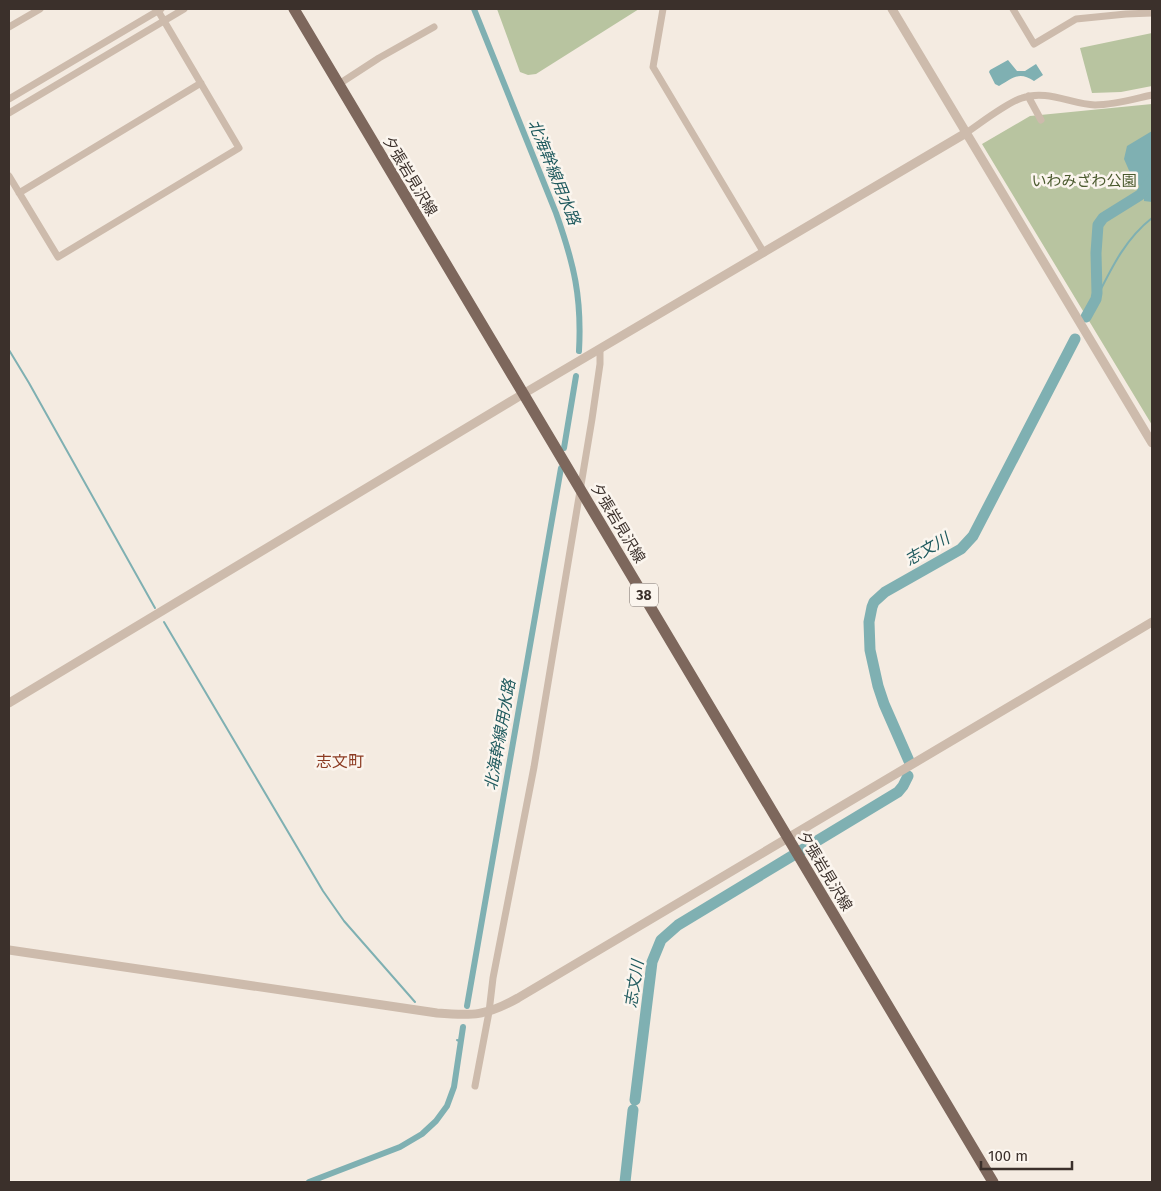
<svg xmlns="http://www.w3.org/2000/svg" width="1161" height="1191" font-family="'Fira Sans','Noto Sans JP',sans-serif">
	<rect width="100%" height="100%" fill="#f4ebe1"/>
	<path fill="#b8c4a0" d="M497,9h142l-103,65 -8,1 -8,-3z
		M1152,33v53l-31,6 -29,1 -12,-45z
		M1152,104v321l-170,-281 48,-28z"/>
	<path fill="#7fb0b2" d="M1008,60l9,11h8l11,-7 7,11 -9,6c-15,-10 -21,-3 -35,5l-4,-2 -6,-12 1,-2z
		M1152,131v71l-8,-1v-4l-3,1 -2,-7 1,-3 -2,-4h-3l-11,-25 3,-13z"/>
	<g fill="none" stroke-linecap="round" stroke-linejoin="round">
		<path stroke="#7fb0b2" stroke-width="2" d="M1096,299c15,-30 29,-60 56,-81
			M9,350l20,33 126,225
			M164,622l159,269 21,30 71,81
			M457,1040l4,2"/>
		<path stroke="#7fb0b2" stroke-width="6" d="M474,9l82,204c18,51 26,84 23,138
			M564,448l12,-72
			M467,1006l94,-538
			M309,1182l91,-35 22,-13 14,-13 11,-15 7,-19 9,-60"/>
		<path stroke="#7fb0b2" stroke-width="11" d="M1086,317l10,-18 1,-6 -1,-40 2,-28 5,-7 37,-23 12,-16
			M909,761l-25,-57 -6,-18 -8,-36 -1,-28 3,-15 2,-5 11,-10 76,-43 12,-13 102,-197
			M802,850l96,-58 5,-6 5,-10
			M635,1100l17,-138 9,-22 17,-15 114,-69
			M625,1182l8,-72"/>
		<path stroke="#cdbbac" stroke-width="7" d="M663,9l-10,58 111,186
			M1013,9l21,35 42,-25 50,-5 26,-1
			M9,27l31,-18
			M339,84l40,-26 55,-31
			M1028,96l13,24
			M9,99l152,-90
			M9,113l175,-104
			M966,133c15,-10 40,-30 56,-35 24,-9 49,6 73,7 19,0 39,-6 57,-10
			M9,176l49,81 181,-109 -82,-139
			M19,193l182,-110
			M475,1086l14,-74 4,-34 41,-211 58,-348 8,-55v-15"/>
		<path stroke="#cdbbac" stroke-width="9" d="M892,9l260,434
			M9,703l514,-309 443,-261
			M9,950l428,63c36,3 49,3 81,-15l634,-376"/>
		<path stroke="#7d675c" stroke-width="11" d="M294,9l699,1173"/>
	</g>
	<g text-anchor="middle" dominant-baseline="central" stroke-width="5" stroke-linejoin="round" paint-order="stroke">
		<rect fill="#fbf5ee" stroke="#756b66" stroke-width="1" x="630" y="583.5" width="28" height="23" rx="4"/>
		<g font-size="14" font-weight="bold" fill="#3b302b">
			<text x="644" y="595">38</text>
		</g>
		<g font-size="15" fill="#3b302b" stroke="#fbf5ee">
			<text transform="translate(410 176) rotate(59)">夕張岩見沢線</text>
			<text transform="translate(618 523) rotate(59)">夕張岩見沢線</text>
			<text transform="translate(825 871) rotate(59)">夕張岩見沢線</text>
		</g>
		<g font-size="15" fill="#4a5a2e" stroke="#fbf5ee">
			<text x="1084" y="181">いわみざわ公園</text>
		</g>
		<g font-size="16" font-style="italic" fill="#1f5a5e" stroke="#fbf5ee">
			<text transform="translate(554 172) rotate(68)">北海幹線用水路</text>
			<text transform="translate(927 549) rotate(-30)">志文川</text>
			<text transform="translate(500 735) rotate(-80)">北海幹線用水路</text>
			<text transform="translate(634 984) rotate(-81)">志文川</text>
		</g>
		<g font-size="16" fill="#8c3b22" stroke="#fbf5ee">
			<text x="340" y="761">志文町</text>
		</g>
	</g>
	<rect width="1161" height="1191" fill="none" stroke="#3b302b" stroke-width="20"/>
	<path d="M981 1161v8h91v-8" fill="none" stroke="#3b302b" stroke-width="2.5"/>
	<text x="988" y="1161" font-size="15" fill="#3b302b" stroke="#fbf5ee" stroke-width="4" paint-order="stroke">100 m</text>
</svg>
